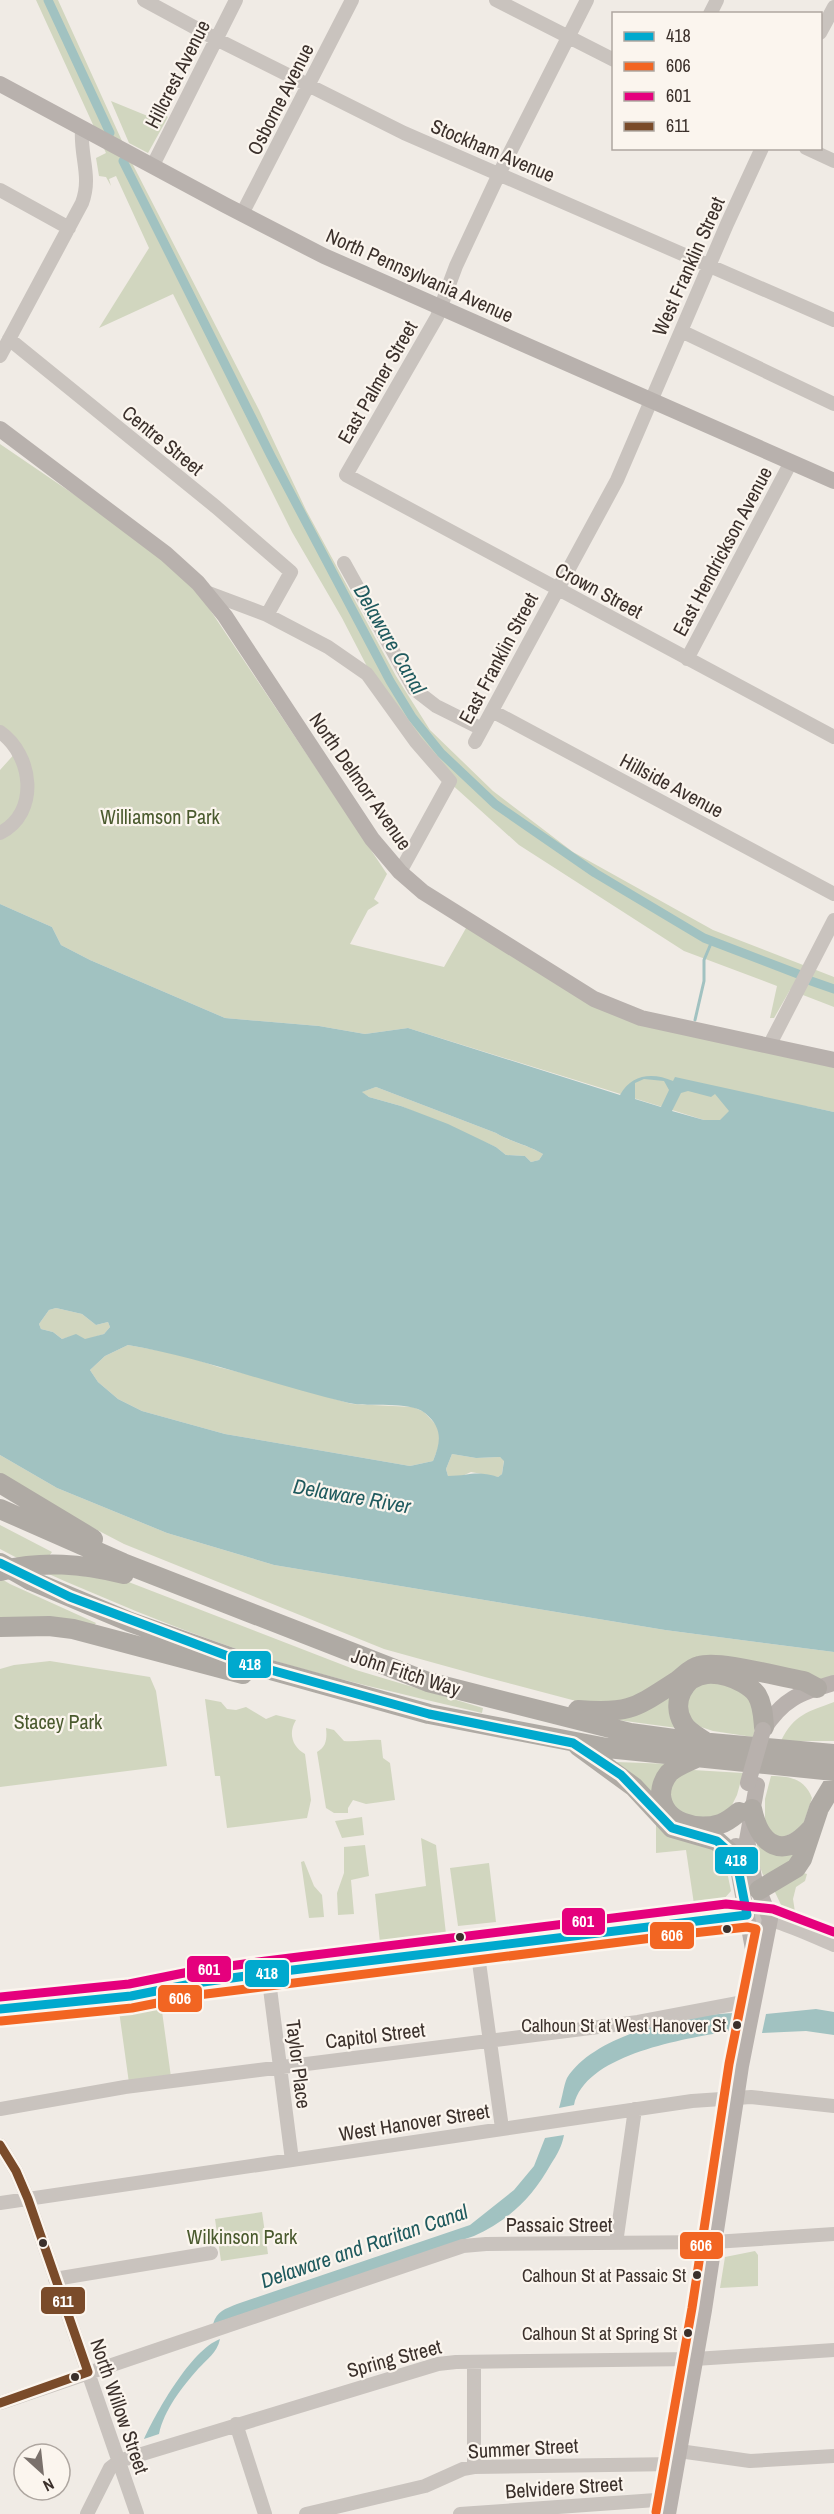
<svg xmlns="http://www.w3.org/2000/svg" width="834" height="2514" font-family="'Archivo Narrow',sans-serif">
	<rect width="100%" height="100%" fill="#f0ebe5"/>
	<path fill="#d1d6bf" d="M36,0h22l74,163 127,247 47,100 90,166 34,54 63,61 80,61 140,78 121,47v30l-44,-17 -16,28h-4l7,-32 -93,-35 -165,-106 -81,-73 -50,-65 -46,-89 -50,-86 -119,-238 -74,34 50,-80 -33,-72 -7,3 2,7 -5,-9 -7,-1 -3,-18 10,-5z
		M111,101l44,18 5,-7 8,5 -20,36 -19,-10z
		M0,444l182,124 205,306 -13,25 5,4 -11,7 -18,34 94,23 26,-46 120,76 244,63v52l-28,-6 -30,9 -36,6 -36,-1 -296,-92 -43,6 -46,-8 -94,-8 -135,-58 -29,-15 -9,-18 -52,-23v-134l18,-20 -18,-14z
		M376,1087l120,46c15,9 31,12 47,21l-4,6 -8,2 -6,-6 -19,-1 -10,-8 -95,-41 -32,-9 -8,-5z
		M56,1308l26,6 14,11 12,-3 2,5 -6,7 -19,6 -9,-5 -14,4 -9,-7 -12,-3 -2,-5 10,-14z
		M128,1345l55,10 35,12 37,9 97,28 61,3 11,5 15,16 1,15 -7,18 -23,5 -185,-32 -83,-23 -24,-12 -20,-17 -8,-12 15,-14z
		M452,1454l24,4 24,-1 4,3 -2,14 -4,3 -27,-5 -9,4h-14l-2,-7z
		M0,1455l57,33 110,45 107,32 391,65 169,22v27l-18,5 -109,-24 -77,46h-35l-110,-29 -101,-28 -260,-105 -67,-35 -57,-34z
		M0,1525l52,27 -5,7 -26,1 -21,-11z
		M42,1571l84,10 230,89 127,38 -1,5c-83,-20 -168,-38 -248,-65 -66,-23 -129,-49 -192,-77z
		M0,1578l10,6 86,39 -3,4 -93,-3z
		M50,1661l100,16 6,14 11,75 -167,21v-118l14,-4z
		M718,1682c35,8 45,19 35,55l-40,-6 -24,-8 -5,-10 6,-24 11,-5z
		M681,1683l-4,45 -74,-10z
		M205,1699l16,3 6,7 9,1 10,-3 20,12 10,-4 20,5c-8,13 -4,27 9,34l6,46 -4,18 -80,10 -7,-52h-5z
		M834,1702v39h-53c13,-27 27,-29 53,-39z
		M326,1728l8,2 10,11c14,1 24,-2 37,-1l2,18 7,5 5,37 -29,4 -13,-4 -5,8v5h-14l-8,-5 -9,-56c10,-5 10,-15 9,-24z
		M616,1762l55,2 -12,42 -43,-42z
		M693,1770l50,3 -6,22 -9,18 -34,9 -24,-15 1,-25 8,-9z
		M771,1776c19,0 34,3 41,22l-10,30 -22,11 -15,-9v-31z
		M362,1817l2,18 -22,3 -7,-17z
		M656,1823l67,29 8,39 -8,9 -29,4 -8,-54 -30,3z
		M757,1835l38,14v14l-24,11 -8,1 -6,-16z
		M421,1838l15,7 10,89 -66,9 -5,-49 51,-8z
		M365,1845l4,31 -18,4 3,34 -16,1 -1,-22 7,-20v-26z
		M304,1861l10,25 8,9 2,22 -15,1 -8,-56z
		M489,1863l7,59 -38,4 -8,-58z
		M800,1872l7,2 -2,7 -9,6 -3,12 2,13 -13,-5 -8,-17z
		M161,2004l10,73 -42,6 -10,-72z
		M262,2212l6,42 -47,7 -6,-42z
		M755,2251l3,4v31l-38,2 5,-31z"/>
	<path fill="#a1c2c1" fill-rule="evenodd" d="M0,904l52,23 9,18 29,15 135,58 94,8 46,8 43,-6 212,67c11,-21 33,-23 53,-14l2,-4 159,35v540l-169,-22 -391,-65 -107,-32 -110,-45 -57,-33zM644,1079l20,2 5,9 -8,17 -26,-8v-16zM376,1087l120,46c15,9 32,12 47,21l-4,6 -8,2 -6,-6 -19,-1 -10,-8 -48,-23 -47,-18 -32,-9 -7,-5zM688,1091l23,6 4,-3 14,17 -9,9h-16l-32,-9 9,-18zM56,1308l26,6 14,11 12,-3 2,5 -6,7 -19,5 -9,-5 -14,5 -9,-7 -12,-3 -2,-5 10,-14zM128,1345c76,13 147,41 221,58 21,5 59,-3 76,10 18,15 16,29 8,48l-23,5 -185,-32 -83,-23 -24,-12 -20,-17 -8,-12 15,-14zM452,1454l24,4 24,-1 4,4 -2,13 -4,3c-23,-7 -28,-1 -50,-1l-2,-7z
		M816,2009l18,3v23l-28,-4 -44,2 4,-19z
		M740,2013l-4,17c-45,8 -150,22 -162,75l-15,3c3,-9 5,-24 8,-30 28,-45 124,-65 173,-65z
		M564,2135c-2,11 -7,20 -13,29 -19,34 -42,56 -77,72l-261,88c4,-13 12,-15 24,-20l233,-79 44,-35 20,-24 11,-28z
		M220,2339c-3,14 -13,20 -22,30 -16,18 -34,41 -39,65l-15,5c13,-28 47,-89 76,-100z"/>
	<g fill="none" stroke-linecap="round" stroke-linejoin="round">
		<path stroke="#a1c2c1" stroke-width="3" d="M695,1020l9,-39v-21l8,-19"/>
		<path stroke="#a1c2c1" stroke-width="9" d="M48,0l62,133
			M123,161l148,295 119,225 22,36 29,36 54,51 100,69 109,65 94,36
			M811,981l23,8"/>
		<path stroke="#c9c3be" stroke-width="14" d="M144,0l72,39 188,94 430,187
			M496,0l118,60
			M587,0l-88,174 -43,92 -19,51 -91,158 488,262
			M710,14l7,-14
			M820,33l14,-26
			M806,148l28,13
			M153,165l83,-165
			M0,190l69,38
			M242,214l110,-214
			M681,331l153,73
			M9,339l207,168 75,65 -24,43
			M0,356l82,-153c10,-26 -2,-47 0,-73
			M344,563l70,126 22,17 46,23
			M206,592l61,23 61,32 39,27 49,68 34,39 -50,91
			M687,659l104,-197
			M492,711l342,183
			M0,732c33,23 40,81 0,101
			M475,742l142,-262 110,-256 35,-76
			M769,1046l65,-126
			M477,1948l25,180
			M268,1973l24,187
			M0,2009l56,-7 75,-6 65,-13 72,-10 459,-57c44,-2 68,13 107,29
			M0,2109l125,-22 513,-65 116,-22
			M0,2145l16,26 12,28 109,315
			M0,2203l692,-102 59,-4 83,9
			M616,2243l19,-134
			M55,2279l156,-26
			M474,2362v105
			M0,2403l463,-157 23,-2 228,-2 120,-8
			M236,2424l29,90
			M679,2451l71,10 84,-5
			M87,2514l23,-46 9,-7 319,-97 18,-2 239,-3 139,-9
			M306,2514l119,-28 38,-17 11,-2 202,-3
			M460,2514l210,-15"/>
		<path stroke="#b8b1ad" stroke-width="16" d="M0,84l225,121 99,51 510,225
			M0,429l166,125 32,29 27,33 147,223 28,33 23,20 171,107 47,19 193,42
			M763,1730c20,-31 36,-37 71,-47
			M736,1846v12l20,107
			M668,2514l36,-204 37,-244 29,-147 -16,-41 -7,-38 10,-55"/>
		<path stroke="#afaaa4" stroke-width="20" d="M0,1483l93,56
			M0,1509l123,54 305,119 202,51 59,8 145,13
			M0,1571c43,-11 82,-7 124,3
			M30,1580l100,42 119,42 180,50 178,34 227,23
			M0,1627l49,-1 24,3 170,45
			M578,1710c52,4 57,-2 99,-29 7,-5 13,-13 22,-15 21,-6 80,11 105,15l13,7
			M704,1741c-7,-5 -17,-10 -21,-18 -12,-20 0,-47 24,-49 13,-1 25,3 36,9 5,3 11,7 14,12 6,10 6,21 7,32
			M578,1746l56,41 38,41 45,13 19,17
			M698,1757c-10,5 -22,9 -29,16 -5,6 -8,14 -8,22 2,28 36,36 59,29 7,-2 13,-7 19,-12
			M752,1809c8,36 30,52 59,20
			M759,1890l37,-22 6,-9 17,-51 15,-25"/>
		<path stroke="#b8b1ad" stroke-width="16" d="M748,1783l15,-53"/>
		<path stroke="#afaaa4" stroke-width="20" d="M0,1563l30,17"/>
		<g stroke="#fbf5ee" stroke-width="14">
			<path id="bus-1" d="M0,1563l70,34 179,67 180,50 144,29 48,32 51,53 45,13 19,17 11,57 -479,58 -72,10 -65,13 -131,13"/>
		</g>
		<g stroke="#fbf5ee" stroke-width="14">
			<path id="bus-2" d="M1,2021l131,-13 66,-13 486,-61 63,-7 9,2 -27,135 -37,244 -36,204"/>
		</g>
		<g stroke="#fbf5ee" stroke-width="14">
			<path id="bus-3" d="M0,1997l129,-13 65,-13 72,-10 460,-57 47,5 61,23"/>
		</g>
		<g stroke="#fbf5ee" stroke-width="14">
			<path id="bus-4" d="M0,2145l16,26 12,28 60,173 -88,31"/>
		</g>
		<use href="#bus-1" stroke="#00a9ce" stroke-width="9"/>
		<use href="#bus-2" stroke="#f26522" stroke-width="9"/>
		<use href="#bus-3" stroke="#e5007d" stroke-width="9"/>
		<use href="#bus-4" stroke="#7a4b2a" stroke-width="9"/>
	</g>
	<g fill="#3b302b" stroke="#fbf5ee" stroke-width="2">
		<circle cx="727" cy="1929" r="5"/>
		<circle cx="460" cy="1937" r="5"/>
		<circle cx="737" cy="2025" r="5"/>
		<circle cx="43" cy="2243" r="5"/>
		<circle cx="697" cy="2275" r="5"/>
		<circle cx="688" cy="2333" r="5"/>
		<circle cx="75" cy="2377" r="5"/>
	</g>
	<g text-anchor="middle" dominant-baseline="central" stroke-width="4.5" stroke-linejoin="round" paint-order="stroke">
		<g font-size="18" fill="#3b302b" stroke="#fbf5ee" text-anchor="end">
			<text x="726" y="2025">Calhoun St at West Hanover St</text>
			<text x="686" y="2275">Calhoun St at Passaic St</text>
			<text x="677" y="2333">Calhoun St at Spring St</text>
		</g>
		<g font-size="20" fill="#3b302b" stroke="#fbf5ee">
			<text transform="translate(177 74) rotate(-63)">Hillcrest Avenue</text>
			<text transform="translate(280 99) rotate(-63)">Osborne Avenue</text>
			<text transform="translate(493 150) rotate(23)">Stockham Avenue</text>
			<text transform="translate(688 266) rotate(-66)">West Franklin Street</text>
			<text transform="translate(420 275) rotate(24)">North Pennsylvania Avenue</text>
			<text transform="translate(377 382) rotate(-60)">East Palmer Street</text>
			<text transform="translate(163 440) rotate(39)">Centre Street</text>
			<text transform="translate(722 551) rotate(-62)">East Hendrickson Avenue</text>
			<text transform="translate(599 590) rotate(28)">Crown Street</text>
			<text transform="translate(498 658) rotate(-62)">East Franklin Street</text>
			<text transform="translate(361 781) rotate(55)">North Delmorr Avenue</text>
			<text transform="translate(672 785) rotate(28)">Hillside Avenue</text>
			<text transform="translate(406 1672) rotate(18)">John Fitch Way</text>
			<text transform="translate(375 2035) rotate(-7)">Capitol Street</text>
			<text transform="translate(299 2064) rotate(83)">Taylor Place</text>
			<text transform="translate(414 2122) rotate(-9)">West Hanover Street</text>
			<text x="559" y="2224">Passaic Street</text>
			<text transform="translate(394 2358) rotate(-15)">Spring Street</text>
			<text transform="translate(120 2406) rotate(71)">North Willow Street</text>
			<text transform="translate(523 2448) rotate(-3)">Summer Street</text>
			<text transform="translate(564 2487) rotate(-4)">Belvidere Street</text>
		</g>
		<g font-size="20" fill="#4a5a2e" stroke="#fbf5ee">
			<text x="160" y="816">Williamson Park</text>
			<text x="58" y="1721">Stacey Park</text>
			<text x="242" y="2236">Wilkinson Park</text>
		</g>
		<g font-size="21" font-style="italic" fill="#1f5a5e" stroke="#fbf5ee">
			<text transform="translate(390 639) rotate(60)">Delaware Canal</text>
			<text transform="translate(352 1496) rotate(10)">Delaware River</text>
			<text transform="translate(364 2246) rotate(-19)">Delaware and Raritan Canal</text>
		</g>
	</g>
	<g stroke="#fbf5ee" stroke-width="2">
		<rect x="227" y="1650" width="45" height="29" rx="6" fill="#00a9ce"/>
		<rect x="714" y="1846" width="45" height="29" rx="6" fill="#00a9ce"/>
		<rect x="561" y="1907" width="45" height="29" rx="6" fill="#e5007d"/>
		<rect x="649" y="1921" width="46" height="29" rx="6" fill="#f26522"/>
		<rect x="186" y="1955" width="46" height="28" rx="6" fill="#e5007d"/>
		<rect x="244" y="1959" width="46" height="29" rx="6" fill="#00a9ce"/>
		<rect x="157" y="1984" width="46" height="29" rx="6" fill="#f26522"/>
		<rect x="679" y="2231" width="45" height="29" rx="6" fill="#f26522"/>
		<rect x="40" y="2286" width="46" height="29" rx="6" fill="#7a4b2a"/>
	</g>
	<g font-size="16" text-anchor="middle" font-weight="bold" fill="#fff">
		<text x="250" y="1670">418</text>
		<text x="736" y="1866">418</text>
		<text x="583" y="1927">601</text>
		<text x="672" y="1941">606</text>
		<text x="209" y="1975">601</text>
		<text x="267" y="1979">418</text>
		<text x="180" y="2004">606</text>
		<text x="701" y="2251">606</text>
		<text x="63" y="2307">611</text>
	</g>
	<rect x="612" y="12" width="210" height="138" fill="#fbf5ee" stroke="#aea6a0" stroke-width="1.5"/>
	<rect x="624" y="32" width="30" height="9" fill="#00a9ce" stroke="#aea6a0" stroke-width="1.5"/>
	<text x="666" y="42" font-size="18" fill="#3b302b">418</text>
	<rect x="624" y="62" width="30" height="9" fill="#f26522" stroke="#aea6a0" stroke-width="1.5"/>
	<text x="666" y="72" font-size="18" fill="#3b302b">606</text>
	<rect x="624" y="92" width="30" height="9" fill="#e5007d" stroke="#aea6a0" stroke-width="1.5"/>
	<text x="666" y="102" font-size="18" fill="#3b302b">601</text>
	<rect x="624" y="122" width="30" height="9" fill="#7a4b2a" stroke="#aea6a0" stroke-width="1.5"/>
	<text x="666" y="132" font-size="18" fill="#3b302b">611</text>
	<g transform="translate(42 2472) rotate(153)"><circle r="28" fill="#fbf5ee" stroke="#aea6a0" stroke-width="1.5"/>
	<path d="M0-4.5L10 22L0 15L-10 22Z" fill="#7a716c"/>
	<text y="-9" font-size="16" font-weight="bold" text-anchor="middle" fill="#3b302b">N</text>
	</g>
</svg>
